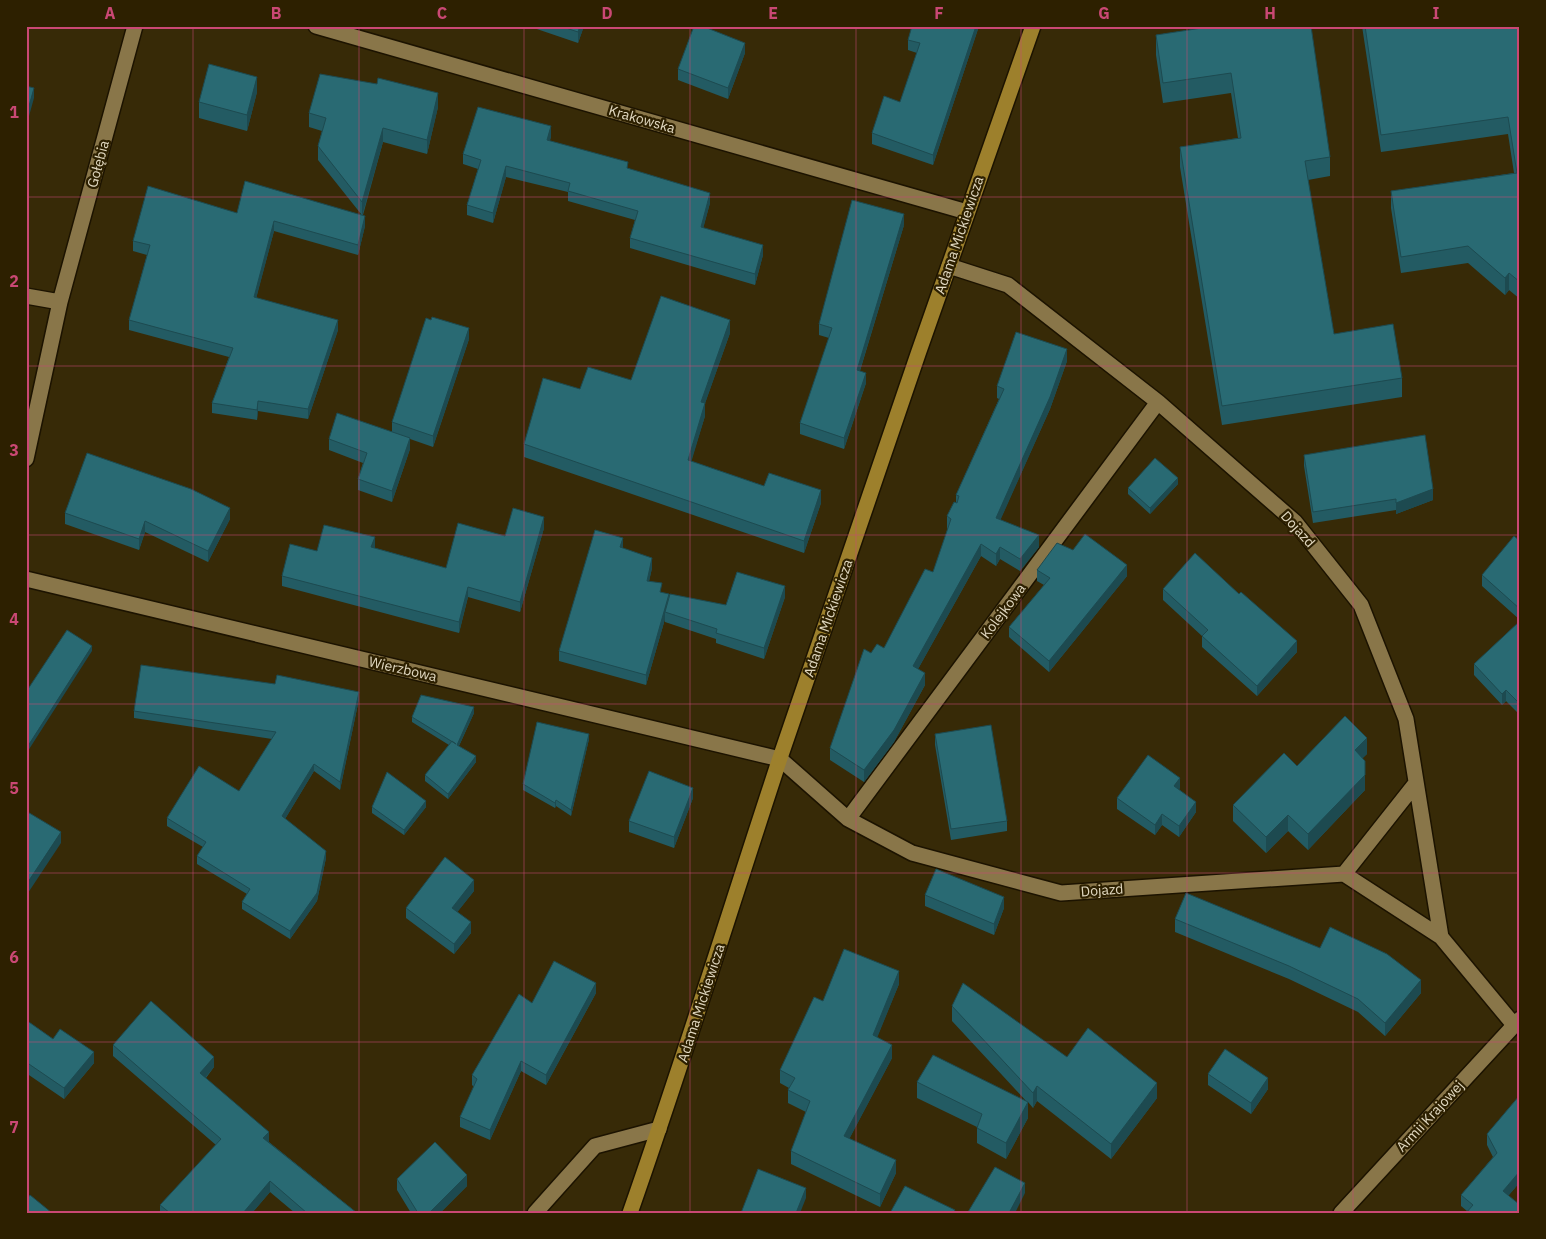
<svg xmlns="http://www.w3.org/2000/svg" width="1546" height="1239" font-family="'IBM Plex Sans',sans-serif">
	<rect width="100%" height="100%" fill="#372a07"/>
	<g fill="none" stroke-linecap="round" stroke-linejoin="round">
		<g stroke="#1c1300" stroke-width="18">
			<path id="minor" d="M316,26l651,186
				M949,266l59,19 150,117 137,120 66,83 45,114 35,218
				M26,296l34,6
				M26,459l34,-157 75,-276
				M26,579l754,180 68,60 64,34 149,40 283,-19 97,63 73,88
				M848,819l310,-417
				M1344,874l72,-91
				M535,1213l60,-67 64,-17
				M1341,1213l179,-194"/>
		</g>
		<g stroke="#1c1300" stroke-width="18">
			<path id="major" d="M630,1213c53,-151 100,-303 150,-455 82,-244 167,-489 253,-732"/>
		</g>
		<use href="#minor" stroke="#897649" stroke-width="15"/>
		<use href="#major" stroke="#9d802c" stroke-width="15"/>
	</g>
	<path fill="#235b63" d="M528,26h56l-6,17z
		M979,26l-46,139 -61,-21v-11l28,-31 17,-49 -9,-3v-10z
		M1215,26l115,131v19l-22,4 26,154 68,44v19l-180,28 -42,-258v-20l58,-9 -7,-45 -68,10 -7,-48v-20z
		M1362,26h158v273l-11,-9 -4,5 -37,-32 -67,10 -10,-65v-17l123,-18 -6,-39 -127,18z
		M745,53l-17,46 -50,-19v-11z
		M257,92l-10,39 -48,-13v-16z
		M438,107l-11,47 -44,-12 -20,73 2,11 -7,29 -84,-24 -18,67 82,32 -30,89 -50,-8 -1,9 -45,-7v-10l17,-46 -100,-27v-10l18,-65 -14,-4v-10l104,-28 124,1 -43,-54v-14l4,-15 -13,-4v-14z
		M551,136l-1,5 78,27 82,35 -7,25 60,27 -8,30 -125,-37v-10l5,-18 -67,-19v-9l-62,-15 -13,46 -26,-8v-10l11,-36 -15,-5v-10z
		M904,225l-44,146 6,12 -22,66 -44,-15v-11l29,-85 -10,-3v-11z
		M730,333l-25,70v13l-14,45 73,25 57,17 -17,50 -280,-96v-13l56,-55 51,-9z
		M469,339l-36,108 -23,-8v10l-18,53 -34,-12v-11l5,-16 -34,-13v-11l63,-7v-10z
		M1067,361l-17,48 -50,111 39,27 -19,24 -20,-12 -4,7 -15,-10 -63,113 7,16 -31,57 -30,40 -34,-22v-12l41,-95 13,-5 49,-76 15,-43 -1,-1v-12l9,-14v-7l43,-96 -2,-1v-12z
		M1304,455l129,45 -37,14v-4l-83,13 -9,-57z
		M1178,484l-28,30 -22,-20v-6z
		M65,513l165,6 -22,43 -63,-30 -6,18 -74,-26z
		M544,528l-24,84 -52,-15 -9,36 -177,-47v-10l35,-25 58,-3 71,20 59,-32z
		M1520,541v79l-38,-34v-11z
		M623,548l29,20 -3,13 13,12 64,12 59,-8 -21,62 -48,-16v-4l-51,-17v-3l-19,66 -87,-24v-10z
		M1037,570l90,6 -78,96 -40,-35v-10l35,-42 -7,-4z
		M1163,589l134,63 -40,44 -55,-49v-11l-39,-36z
		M1520,621v94l-14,-14 -4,4 -28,-30v-11z
		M359,699l-19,91 -26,-19 -29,48 41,39 -9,43 -27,38 -48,-30v-7l5,-8 -50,-30v-8l6,-9 -36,-21v-8l72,-27 33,-52 -138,-21v-7z
		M474,713l-15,33 17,16 -28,37 -23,-18v-6l24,-30 -37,-23v-5z
		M935,734l72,87v10l-56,9 -16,-95z
		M589,739l-18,77 -15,-10 -1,2 -32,-18v-6z
		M1367,754l-5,4 3,32 -57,60 -20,-19 -22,22 -33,-32v-16l64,-39z
		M1180,788l-1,1 17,23 -17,25 -17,-12 -7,10 -38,-26v-11z
		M693,798l-19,50 -45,-16v-11z
		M372,807h54l-22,28 -32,-22z
		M474,891l-17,21 14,21 -17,21 -48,-36v-10z
		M925,895l79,13 -10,27 -69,-29z
		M1175,919l246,74 -36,43 -27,-24 -69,-33 -114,-47z
		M899,984l-22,53 15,21 -43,81 47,34 -16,34 -89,-43v-13l15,-39 -18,-9v-13l1,-2 -9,-5v-13l43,-69z
		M596,993l-50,92 -25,-14 -31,69 -30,-13v-10l14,-30 -2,-2v-10l60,-72z
		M952,1006l115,51 90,41 -46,61 -74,-58 -4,7 -5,-6v16l-22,41 -29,-16v-16l-60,-29v-16l110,20 -75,-81z
		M26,1020l27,19 41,24 -30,36 -38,-26z
		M113,1045l101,22 -8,11 63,64 88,71h-62l-25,-21 -18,21h-92v-8l56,-60 -103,-89z
		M1208,1074l60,15 -17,25 -43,-29z
		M1520,1095v87l-12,14 -41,15 -6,-5v-11l32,-38 -6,-12v-11z
		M397,1179l70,7 -27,27h-29l-14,-23z"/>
	<path fill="#1d4a50" d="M580,26h4l-6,17v-11z
		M976,26h3l-46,139v-10z
		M745,43v10l-17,46v-11z
		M257,77v15l-10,39v-16z
		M34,88v10l-8,29v-10z
		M438,93v14l-11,47v-14z
		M551,126v10l-4,14v-10z
		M383,128v14l-21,74v-14z
		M506,166v11l-13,46v-10z
		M710,193v10l-9,34v-10z
		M904,214v11l-47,155v-10z
		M365,216v10l-7,29v-10z
		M274,221v10l-20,76v-10z
		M763,245v10l-8,30v-11z
		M1509,273v17l-4,5v-17z
		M338,320v10l-30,89v-10z
		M730,320v13l-29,82v-13z
		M469,328v11l-36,108v-11z
		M1067,349v12l-17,48 -54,121v-12z
		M866,373v10l-22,66v-11z
		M258,401v10l-1,9v-10z
		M705,403v13l-17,57v-13z
		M410,438v11l-18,53v-11z
		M1178,478v6l-28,30v-6z
		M1433,489v11l-37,14v-11z
		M821,490v13l-17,50v-12z
		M230,508v11l-22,43v-11z
		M544,517v11l-24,84v-10z
		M145,521v11l-6,18v-11z
		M1039,535v12l-19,24v-12z
		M375,537v11l-4,10v-11z
		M623,538v10l-3,-1z
		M981,544v12l-68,122v-12z
		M1000,547v12l-4,7v-12z
		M652,558v10l-5,23v-10z
		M1127,565v11l-78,96v-11z
		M785,586v11l-21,62v-11z
		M468,587v10l-9,36v-11z
		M669,594l-4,18v7l-19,66v-10z
		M1297,641v11l-40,44v-10z
		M92,646v5l-66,103v-5z
		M925,673v12l-31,57 -30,40v-12z
		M1506,690v11l-4,4v-11z
		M359,692v7l-19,91v-8z
		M474,707v6l-17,37v-5z
		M589,734v5l-18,77v-6z
		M1367,738v16l-12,12v-16z
		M476,756v6l-28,37v-5z
		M1365,761v29l-57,60v-16z
		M314,764v7l-32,53v-8z
		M1180,778v10l-6,8v-10z
		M693,788v10l-19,50v-11z
		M556,800v6l-1,2v-5z
		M426,801v6l-22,28v-5z
		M1196,802v10l-17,25v-11z
		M1162,814v11l-7,10v-10z
		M1288,815v16l-22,22v-16z
		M61,832v11l-35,53v-11z
		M326,851v7l-9,43 -27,38v-8z
		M474,880v11l-22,28v-11z
		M1004,897v11l-10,27v-11z
		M471,922v11l-17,21v-10z
		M899,971v13l-26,64v-13z
		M1421,980v13l-36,43v-13z
		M596,983v10l-50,92v-10z
		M892,1045v13l-48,91v-13z
		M94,1052v11l-30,36v-11z
		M214,1057v10l-14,17v-11z
		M521,1061v10l-31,69v-10z
		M1268,1078v11l-17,25v-11z
		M1157,1083v15l-46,61v-15z
		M1037,1086v15l-4,7v-15z
		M1028,1102v16l-22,41v-16z
		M269,1132v11l-6,-5z
		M896,1160v13l-16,34v-13z
		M1520,1171v11l-17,20v-11z
		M467,1175v11l-27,27h-11z
		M270,1181v11l-18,21h-9z
		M1025,1183v10l-10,20h-6z
		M806,1188v10l-6,15h-4z"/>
	<path fill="#296a73" stroke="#1d4a50" d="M560,26h20l-2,6z
		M694,26h8l43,17 -17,45 -50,-19z
		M912,26h64l-43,129 -61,-22 12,-37 16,6 20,-59 -12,-3z
		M1215,26h96l19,131 -25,4 29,173 59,-10 9,54 -180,28 -42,-259 61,-9 -10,-65 -68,10 -7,-48z
		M1365,26h155v256l-11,-9 -4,5 -37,-32 -67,11 -10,-66 126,-18 -9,-56 -127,18z
		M209,64l48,13 -10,38 -48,-13z
		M320,74l57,10 1,-6 60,15 -11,47 -44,-12 -21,74 -44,-56 8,-28 -17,-5z
		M26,86l8,2 -8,29z
		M478,107l73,19 -4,14 81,22 -1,6 83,25 -9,34 62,18 -8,29 -125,-36 8,-27 -70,-20 2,-8 -64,-17 -13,47 -26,-8 14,-45 -18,-6z
		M245,181l120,35 -7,29 -84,-24 -20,76 84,23 -30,89 -50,-8 -1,9 -45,-7 21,-55 -104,-28 21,-75 -17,-4 15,-55 89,27z
		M852,200l52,14 -47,156 9,3 -22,65 -44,-15 32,-95 -13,-4z
		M661,296l69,24 -29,82 4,1 -17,57 76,26 5,-13 52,17 -17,51 -280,-97 19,-66 37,11 8,-22 43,13z
		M432,317l37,11 -36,108 -41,-14 34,-104 5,2z
		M1016,332l51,17 -17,48 -54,121 43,17 -19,24 -20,-12 -4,7 -15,-10 -68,122 12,7 -31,57 -30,40 -34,-22 34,-99 7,4 6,-9 7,4 41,-79 8,3 18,-53 -4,-3 7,-14 3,1 2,-7 -3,-1 48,-106 -7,-3z
		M337,413l73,25 -18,53 -34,-12 9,-26 -38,-14z
		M1425,435l8,54 -37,14v-4l-83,13 -9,-57z
		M87,453l104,36 39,19 -22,43 -63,-30 -6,18 -74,-26z
		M1155,458l23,20 -28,30 -22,-20z
		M513,508l31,9 -24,85 -52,-15 -9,35 -177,-46 8,-32 27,7 7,-26 51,12 -4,10 75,21 12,-45 47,13z
		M595,530l28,8 -3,9 32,11 -5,23 15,2 -2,9 9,2 -23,81 -87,-24z
		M1085,534l42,31 -78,96 -40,-34 41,-49 -13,-8 20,-27 16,7z
		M1514,536l6,5v68l-38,-34z
		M1195,553l44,41 2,-2 56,49 -40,45 -55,-50 6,-6 -45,-41z
		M737,572l48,14 -21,62 -48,-15 1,-4 -52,-17 5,-18 56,11z
		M1520,621v83l-14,-14 -4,4 -28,-30z
		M67,630l25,16 -66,103v-57z
		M141,665l134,19 2,-9 82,17 -19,90 -26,-18 -32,52 44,35 -9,42 -27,38 -48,-29 8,-13 -53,-33 9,-14 -39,-24 32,-52 40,25 37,-59 -142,-21z
		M421,695l53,12 -17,38 19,11 -28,38 -23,-19 27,-34 4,3 -44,-27z
		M1345,716l22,22 -12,12 10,11v14l-57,59 -20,-19 -22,22 -33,-32 51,-52 13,13z
		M537,722l52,12 -18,76 -15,-10 -1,3 -32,-19z
		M991,725l16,96 -56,8 -16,-95z
		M1148,755l32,23 -6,8 22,16 -17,24 -17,-12 -7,11 -38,-27z
		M649,771l44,17 -19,49 -45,-16z
		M387,772l39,29 -22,29 -32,-23z
		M26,811l35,21 -35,53z
		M445,857l29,23 -22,28 19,14 -17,22 -48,-36z
		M936,869l68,28 -10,27 -69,-29z
		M1186,893l134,55 10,-21 57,27 34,26 -36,43 -27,-24 -69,-33 -114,-47z
		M844,949l55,22 -26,64 19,10 -48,91 52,24 -16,34 -89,-43 19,-50 -22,-11 7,-12 -15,-8 34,-73 9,4z
		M554,961l42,22 -50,92 -25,-14 -31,69 -30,-13 17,-38 -5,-4 47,-81 13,9z
		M963,983l104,74 21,-29 69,55 -46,61 -74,-58 -4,7 -81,-87z
		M151,1001l63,56 -14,16 69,59 -6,6 94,75h-50l-37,-32 -27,32h-73l-10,-8 61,-66 -108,-94z
		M26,1020l27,19 7,-10 34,23 -30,36 -38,-26z
		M1225,1049l43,29 -17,25 -43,-29z
		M933,1055l95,47 -22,41 -29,-15 5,-14 -65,-32z
		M1520,1095v76l-17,20 17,14v8h-54l7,-8 -12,-10 36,-42 -10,-19z
		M435,1142l32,33 -38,38h-11l-21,-34z
		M995,1167l30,16 -16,30 -41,-1z
		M758,1169l48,19 -10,25h-55z
		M905,1186l50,24 -2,3h-63z
		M30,1195l22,18h-26v-13z"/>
	<path fill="none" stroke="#ca4874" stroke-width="1" stroke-opacity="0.55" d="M193,26v1187M359,26v1187M524,26v1187M690,26v1187M856,26v1187M1021,26v1187M1187,26v1187M1353,26v1187M26,197h1494M26,366h1494M26,535h1494M26,704h1494M26,873h1494M26,1042h1494"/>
	<g text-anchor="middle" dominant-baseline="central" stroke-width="4.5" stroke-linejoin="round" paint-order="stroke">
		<g font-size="14" fill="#e1d8c0" stroke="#2d2000">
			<text transform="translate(642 119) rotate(16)">Krakowska</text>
			<text transform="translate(98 164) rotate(-75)">Gołębia</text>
			<text transform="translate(959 235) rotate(-71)">Adama Mickiewicza</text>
			<text transform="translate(1298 529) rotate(48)">Dojazd</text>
			<text transform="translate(1003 611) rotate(-53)">Kolejkowa</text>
			<text transform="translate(828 618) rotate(-71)">Adama Mickiewicza</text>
			<text transform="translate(403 669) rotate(13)">Wierzbowa</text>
			<text transform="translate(1102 890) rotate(-4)">Dojazd</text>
			<text transform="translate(701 1003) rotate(-72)">Adama Mickiewicza</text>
			<text transform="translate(1430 1116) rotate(-47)">Armii Krajowej</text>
		</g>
	</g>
	<rect width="1546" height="1239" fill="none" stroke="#2d2000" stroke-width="55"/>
	<rect x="28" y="28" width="1490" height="1184" fill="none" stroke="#ca4874" stroke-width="2"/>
	<g font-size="16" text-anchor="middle" font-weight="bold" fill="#ca4874">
		<text x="110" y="19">A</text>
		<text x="276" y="19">B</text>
		<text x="442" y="19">C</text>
		<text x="607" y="19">D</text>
		<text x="773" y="19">E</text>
		<text x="939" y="19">F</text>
		<text x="1104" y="19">G</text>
		<text x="1270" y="19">H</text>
		<text x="1436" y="19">I</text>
		<text x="14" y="118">1</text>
		<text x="14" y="287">2</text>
		<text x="14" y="456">3</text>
		<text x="14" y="625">4</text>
		<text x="14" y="794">5</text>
		<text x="14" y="963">6</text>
		<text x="14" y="1133">7</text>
	</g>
</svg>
